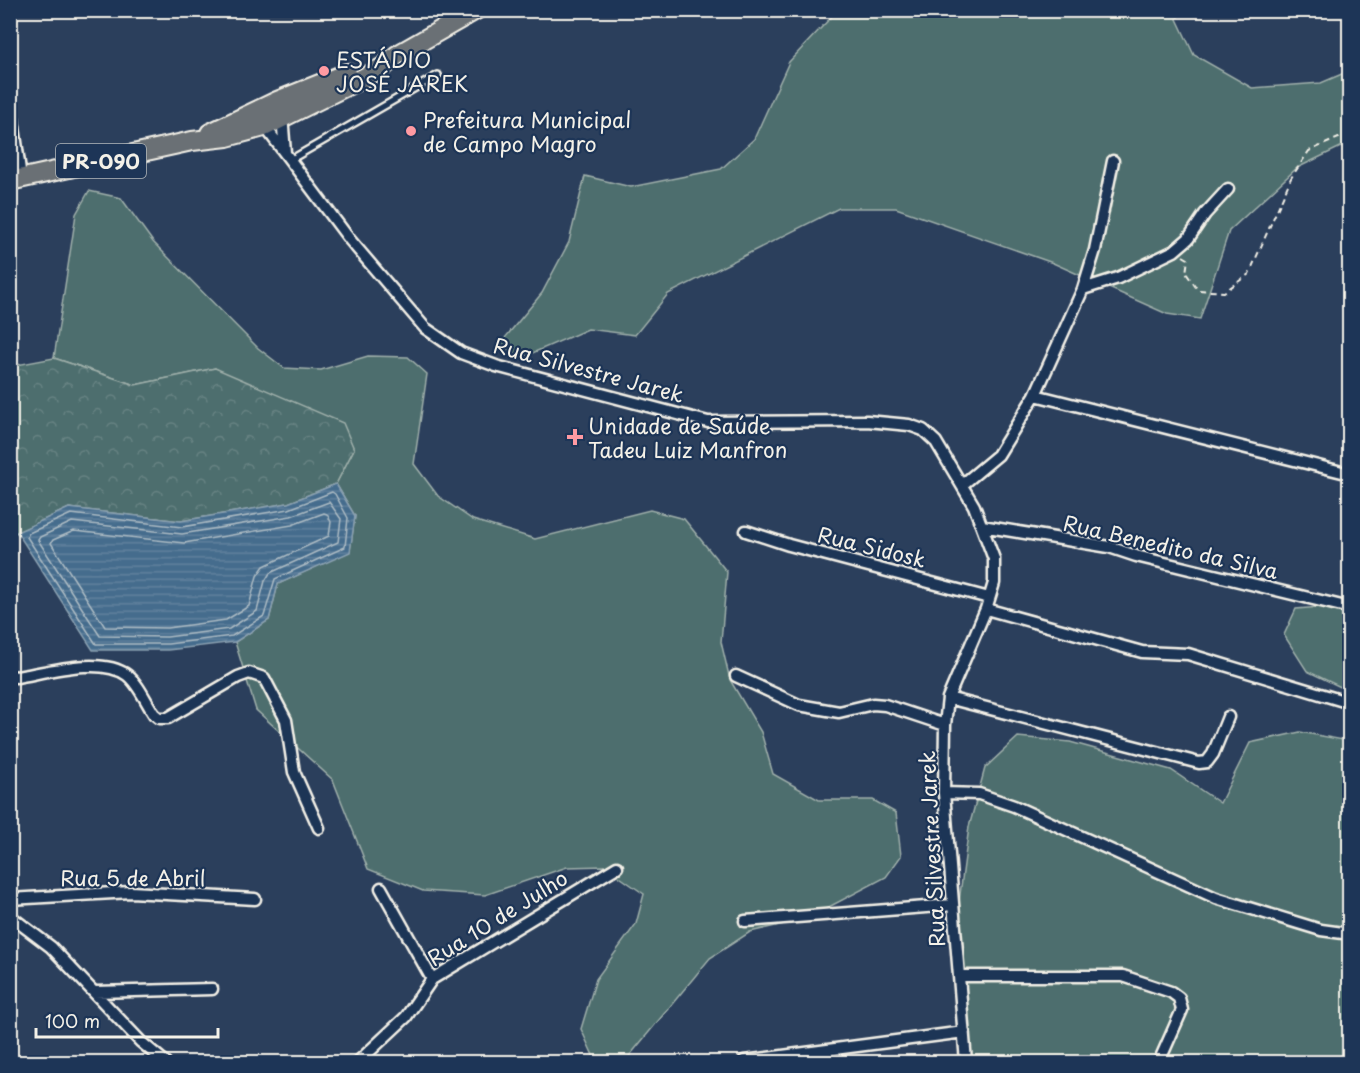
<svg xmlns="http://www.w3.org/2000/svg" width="1360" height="1073" font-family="'Playpen Sans',sans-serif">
	<defs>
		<pattern id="forest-crowns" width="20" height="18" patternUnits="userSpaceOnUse" patternTransform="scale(1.5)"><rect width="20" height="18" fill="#4d6e6e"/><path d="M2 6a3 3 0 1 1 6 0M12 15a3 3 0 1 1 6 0" fill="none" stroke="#678383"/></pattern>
		<pattern id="water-rules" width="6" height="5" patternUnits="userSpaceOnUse" patternTransform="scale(1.5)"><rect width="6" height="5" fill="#456c8d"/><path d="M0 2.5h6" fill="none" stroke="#60819d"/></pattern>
	</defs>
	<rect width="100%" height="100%" fill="#2b3f5c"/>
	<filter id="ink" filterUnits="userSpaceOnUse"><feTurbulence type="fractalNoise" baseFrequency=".0167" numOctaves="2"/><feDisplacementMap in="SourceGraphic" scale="12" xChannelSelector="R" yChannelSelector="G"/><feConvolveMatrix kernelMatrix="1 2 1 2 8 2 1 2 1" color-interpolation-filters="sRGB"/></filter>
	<g filter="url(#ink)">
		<path fill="#4d6e6e" stroke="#a0b0ab" stroke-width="1.5" d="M837,11h344l-4,8 17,36 58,33 69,-5 28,-12v72l-52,25 -68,63 -29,88 -33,-5 -114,-51 -157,-55h-57l-171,86 -33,41 -47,-6 -67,29 -21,-14 42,-51 27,-51 16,-66 46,11 90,-18 33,-30 35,-77z
			M89,191l32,7 32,44 105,106 26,20 37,2 47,-14 40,1 19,17 -13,90 24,32 35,24 62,19 115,-29 34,9 43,53 -6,70 9,38 31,52 12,42 46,26h54l23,13 5,43 -15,21 -80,42 -56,13 -40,26 -84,102 -30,2 -15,-33 15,-50 40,-55 8,-30 -40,-28 -37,1 -82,28 -62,-4 -55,-22 -35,-89 -77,-70 -21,-68 34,-22 9,-36 72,-33 5,-35 -19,-32 18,-35 -139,-81 -80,17 -81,-27 22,-144z
			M1321,607l28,7v77l-42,-20 -23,-36 12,-26z
			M1300,732l49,9v321h-381l-11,-145 12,-90 16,-59 33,-31 52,5 101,28 49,33 30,-60z"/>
		<path fill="url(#forest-crowns)" stroke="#a0b0ab" stroke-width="1.5" d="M54,358l81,27 80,-17 128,55 11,26 -18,35 -48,19 -107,18 -112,-13 -58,27v-169z"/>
		<path fill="url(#water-rules)" stroke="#8ba1b1" stroke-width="1.5" d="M336,484l19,32 -5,36 -72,32 -9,36 -34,22 -67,8h-75l-76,-118 52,-24 112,13 107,-18z"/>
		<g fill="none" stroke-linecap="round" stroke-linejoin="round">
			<path stroke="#aebcc4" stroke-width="1.5" d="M332,492l3,2 13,24 -3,29 -70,32 -11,37 -32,20 -64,8h-72l-69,-107 2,-4 42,-19 111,13 107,-18z
				M329,502l12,17 -3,23 -68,31 -5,8 -8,30 -28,18 -62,8 -67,-1 -62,-96 2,-3 32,-15 110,12 109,-18z
				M324,513l3,1 4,8 -2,14 -65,30 -7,10 -8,30 -23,14 -59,8 -62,-1 -54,-84 2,-3 21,-9 110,12 108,-18z"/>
			<g stroke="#f4f1e8" stroke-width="10">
				<path id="lane" d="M290,160l148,-85"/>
			</g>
			<g stroke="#f4f1e8" stroke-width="15">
				<path id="street" d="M10,98l11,80
					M282,115l3,38
					M263,124l87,116 75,88 36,25 35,13 212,56 159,-1 42,4 14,5 13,12 38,64 20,53v24l-8,26 -38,89 -3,27 -1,68 22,269
					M1083,289l35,-11 56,-27 14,-12 17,-25 23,-25
					M1035,395l315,79
					M962,485l36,-30 37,-60 48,-106 12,-39 18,-89
					M982,526l127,21 27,9 214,52
					M746,531l43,14 200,53
					M986,609l156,43 46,2 162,49
					M10,676l7,1c30,-5 84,-21 110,-2 11,8 19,27 27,39l5,4h9l70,-41 11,-4 15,5 22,42 8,52 25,56
					M736,676l63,29 40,7 34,-8 12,1 60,20
					M948,698l251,65 8,-1 6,-8 15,-37
					M944,793l35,1 35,12 202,92 105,32 29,4
					M381,888l51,91
					M10,899l121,-7 124,7
					M10,916l41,31 90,95 24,20
					M745,921l207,-16
					M959,976h164l48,16 8,6 3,12 -23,52
					M95,992l117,-3
					M744,1061l220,-29
					M358,1062l48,-45 26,-38 185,-112"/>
			</g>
			<g stroke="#f4f1e8" stroke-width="22">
				<path id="primary" d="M210,133l67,-32 70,-28
					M10,181l182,-40 35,-4 37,-10 103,-51 16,-9 14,-12 79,-45"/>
			</g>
			<path stroke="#f4f1e8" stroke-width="2" stroke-dasharray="6 4.5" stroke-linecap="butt" d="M1183,256l5,3 -2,14 12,17 26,2 25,-18 42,-96 18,-27 41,-18"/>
			<use href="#lane" stroke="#1d3557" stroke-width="5"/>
			<use href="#street" stroke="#1d3557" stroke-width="10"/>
			<use href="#primary" stroke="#6a7074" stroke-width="18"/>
		</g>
	</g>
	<g fill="#ff9aa2" stroke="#1d3557" stroke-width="2">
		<circle cx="324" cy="71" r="6"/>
		<circle cx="411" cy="131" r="6"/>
		<path d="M572 428h6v6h6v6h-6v6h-6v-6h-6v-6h6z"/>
	</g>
	<g text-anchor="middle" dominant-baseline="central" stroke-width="4.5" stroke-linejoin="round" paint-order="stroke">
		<rect fill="#1d3557" stroke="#b4b9bc" stroke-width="1.5" x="56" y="144" width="90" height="34" rx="4.5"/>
		<g font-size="20" font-weight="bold" fill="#f4f1e8">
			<text x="101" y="161">PR-090</text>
		</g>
		<g font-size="21" fill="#f4f1e8" stroke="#1d3557" text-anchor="start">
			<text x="336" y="59">ESTÁDIO<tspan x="336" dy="24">JOSÉ JAREK</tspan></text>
			<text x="423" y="119">Prefeitura Municipal<tspan x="423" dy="24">de Campo Magro</tspan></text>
			<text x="588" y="425">Unidade de Saúde<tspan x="588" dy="24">Tadeu Luiz Manfron</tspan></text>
		</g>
		<g font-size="21" fill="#f4f1e8" stroke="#1d3557">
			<text transform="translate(589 369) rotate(15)">Rua Silvestre Jarek</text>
			<text transform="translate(872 546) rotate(14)">Rua Sidosk</text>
			<text transform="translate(1171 546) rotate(13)">Rua Benedito da Silva</text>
			<text transform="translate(931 849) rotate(-93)">Rua Silvestre Jarek</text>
			<text x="133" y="877">Rua 5 de Abril</text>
			<text transform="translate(497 917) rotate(-32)">Rua 10 de Julho</text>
		</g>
	</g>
	<rect width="1360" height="1073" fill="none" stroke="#1d3557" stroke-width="36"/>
	<rect x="18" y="18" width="1324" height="1037" fill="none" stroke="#f4f1e8" stroke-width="2" filter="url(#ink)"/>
	<path d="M36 1028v9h182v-9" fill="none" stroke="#f4f1e8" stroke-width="3"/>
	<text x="45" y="1028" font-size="18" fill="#f4f1e8" stroke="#1d3557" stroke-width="4.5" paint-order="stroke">100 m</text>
</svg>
